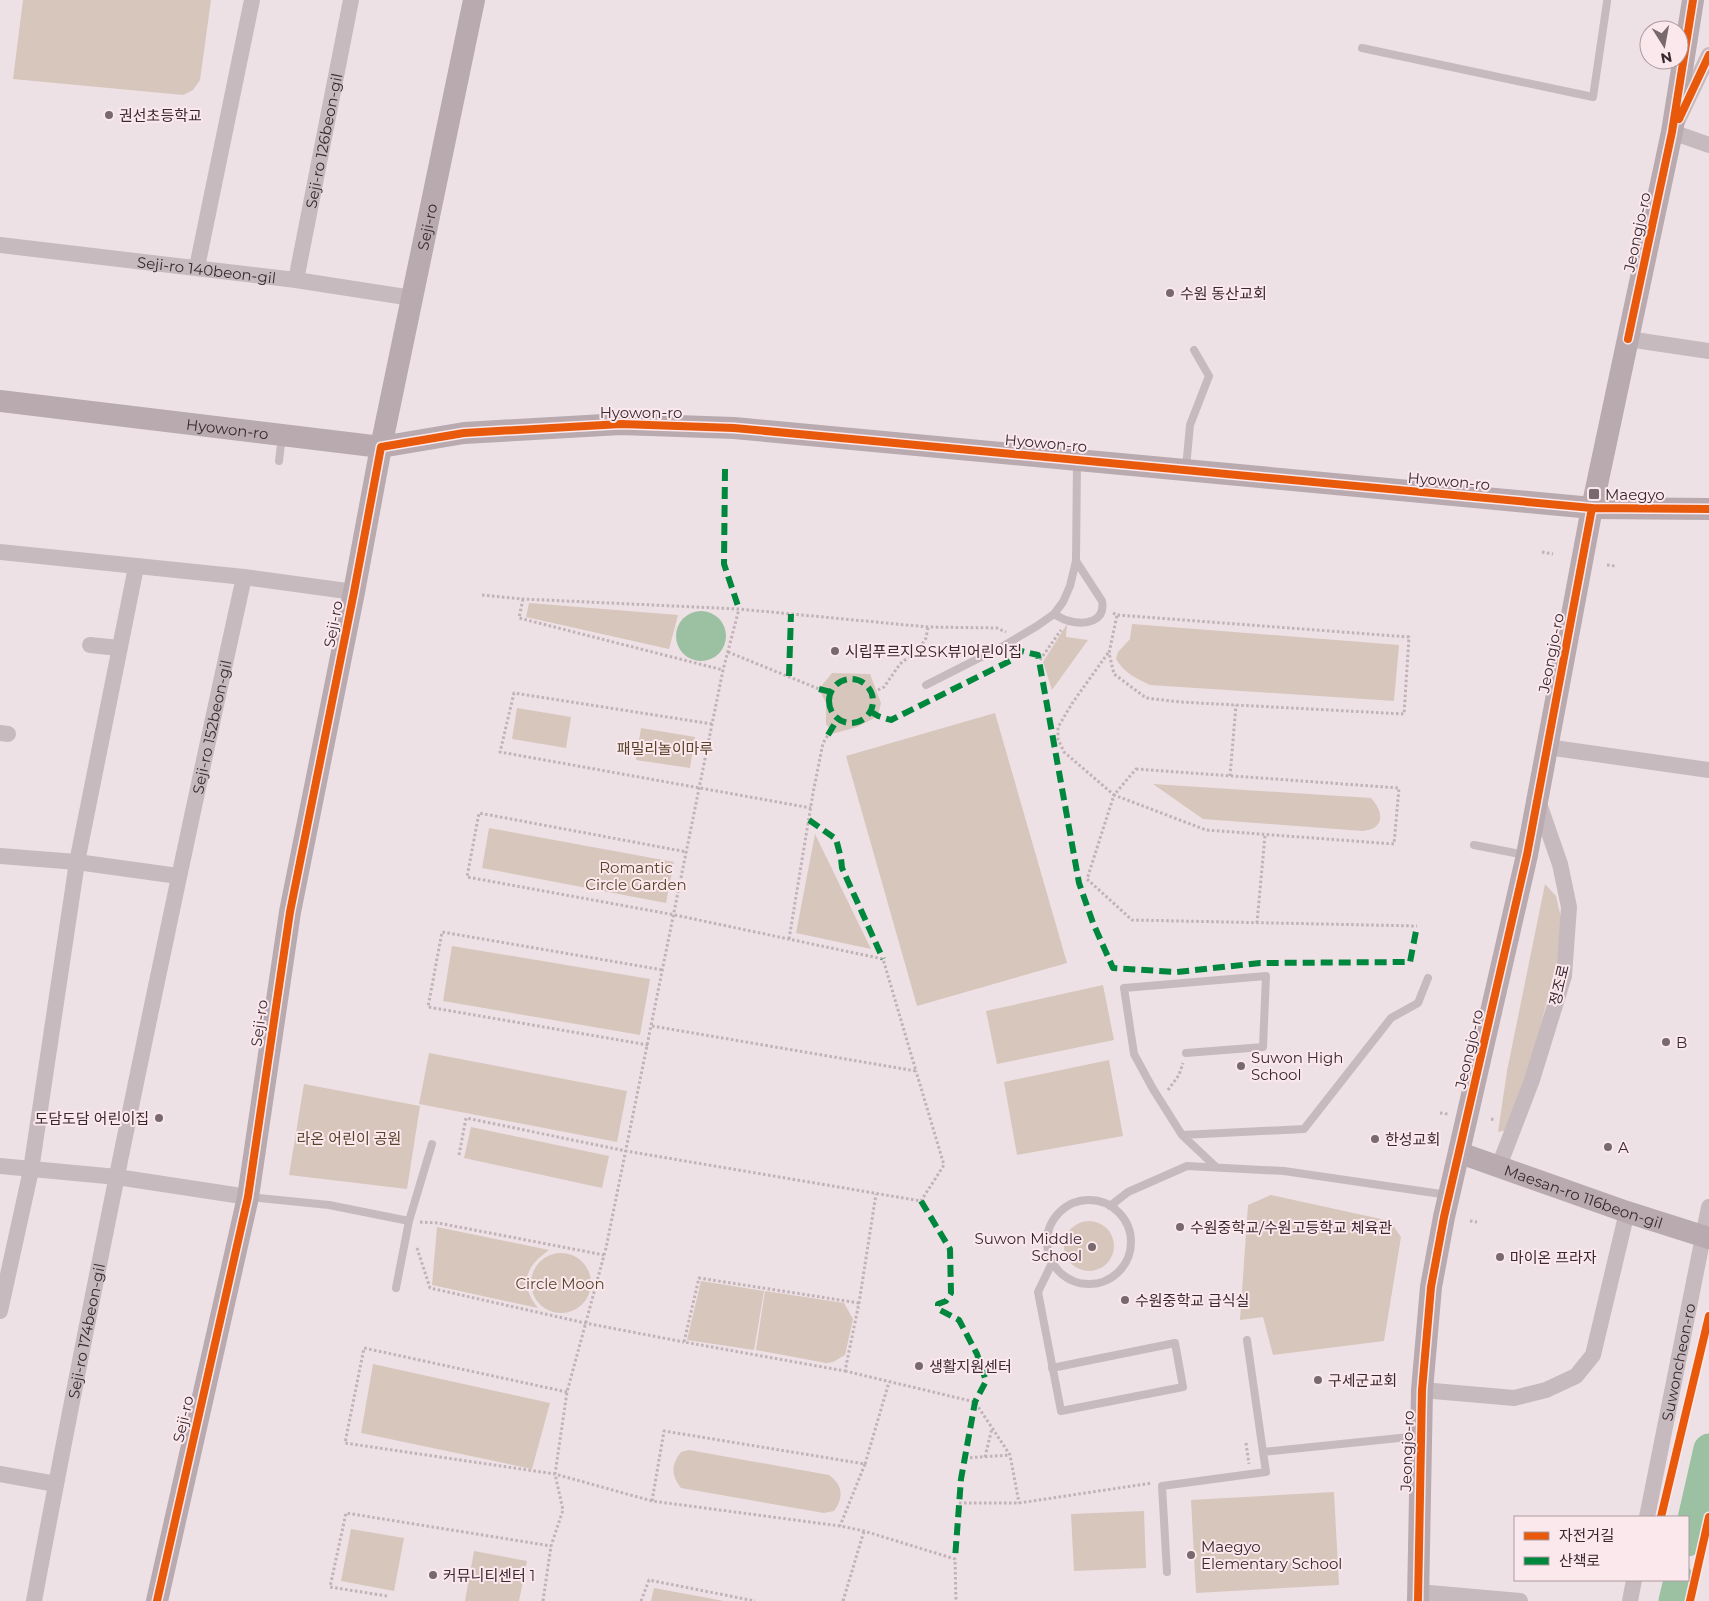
<svg xmlns="http://www.w3.org/2000/svg" width="1709" height="1601" font-family="Montserrat,'Noto Sans KR',sans-serif">
	<rect width="100%" height="100%" fill="#eee1e5"/>
	<path fill="#d7c6bc" d="M23,0h188l-11,80 -7,10 -10,5 -170,-16z
		M529,603l149,12 -9,34 -143,-32z
		M1067,624l-1,13 22,3 -36,50 -9,-28z
		M1132,624l267,21 -5,56 -244,-16c-14,-7 -26,-12 -34,-26l2,-7 12,-13z
		M832,673l38,1 11,29 -3,13 -21,11 -29,8 1,-7 -3,-4v-21l-7,-14z
		M517,708l54,9 -5,31 -54,-9z
		M995,713l72,250 -150,43 -71,-250z
		M641,728l54,9 -5,31 -54,-8z
		M1153,784l218,14c13,14 14,31 -8,33l-160,-12z
		M489,828l185,34 -8,41 -184,-35z
		M815,834l56,115 -75,-16z
		M1545,884l11,12 6,26 -5,39 -30,118 -20,51 -9,2 9,-61z
		M452,946l198,33 -10,56 -197,-34z
		M1103,985l11,55 -117,24 -11,-53z
		M429,1053l198,38 -10,51 -198,-38z
		M1109,1060l14,76 -106,19 -13,-73z
		M304,1084l116,22 -13,83 -118,-14z
		M471,1127l138,29 -7,32 -138,-30z
		M1271,1195l119,26 11,16 -17,104 -111,14 -10,-38 -23,3 8,-115z
		M1064 1246a25 25 0 1 1 50 0a25 25 0 1 1-50 0Z
		M437,1227l112,23c-24,17 -30,34 -11,58l-106,-23z
		M531 1283a30 30 0 1 1 60 0a30 30 0 1 1-60 0Z
		M701,1281l63,10 -10,59 -67,-10z
		M765,1291l79,12 9,16 -8,36 -12,7 -7,1 -70,-13z
		M373,1364l177,39 -18,66 -171,-36z
		M689,1450l140,25c14,10 15,23 5,36l-10,2 -143,-25c-10,-13 -10,-23 0,-36z
		M1334,1492l5,93 -143,8 -5,-93z
		M1144,1511l2,57 -72,3 -3,-57z
		M351,1529l53,9 -10,53 -53,-10z
		M474,1551l53,10 -8,40h-54z
		M654,1588l70,13h-73z"/>
	<path fill="#9bc1a2" d="M676 636a25 25 0 1 1 50 0a25 25 0 1 1-50 0Z"/>
	<g fill="none" stroke-linecap="round" stroke-linejoin="round">
		<path stroke="#9bc1a2" stroke-width="31" d="M1688,1541l21,-92
			M1674,1601l5,-21"/>
		<path stroke="#c0b2b7" stroke-width="3" stroke-dasharray="2.5 2.5" stroke-linecap="butt" d="M1542,552l11,2
			M1607,565l8,1
			M482,595l41,4 216,10 189,18 69,1 9,4
			M523,599l-4,19 204,52
			M1113,613l4,2 292,22 -5,77 -224,-12 -34,-4 -32,-24 -5,-21 8,-38
			M728,652l91,37
			M1108,653l-35,49 -15,25v12l6,13 50,43 -27,84 45,41 285,6
			M1040,660l21,-30
			M878,690l6,-3 16,-23 19,-15 7,-11 2,-11
			M712,724l-198,-31 -14,59 311,56
			M1136,769l263,19 -5,56 -188,-14 -92,-35z
			M1230,776l6,-71
			M1257,923l8,-88
			M789,939l24,-146 10,-50 5,-8
			M652,1026l264,45 -33,-112 -208,-44 -208,-38 12,-64 208,39
			M648,1045l-220,-38 14,-75 221,38
			M1168,1090l11,-15 4,-12
			M1440,1113l8,1
			M1491,1119l5,1
			M459,1155l7,-37 160,33 295,50 23,-36 -28,-94
			M1470,1221l7,1
			M420,1222l18,1 166,32
			M417,1248l13,40 155,35 99,19
			M859,1303l-160,-25 -15,64 161,29 14,-68 17,-109
			M845,1371l130,31 35,53 9,48
			M1693,1383l16,-67
			M567,1392l-203,-44 -19,95 210,31 97,27 188,25 24,5 91,28 1,42
			M1246,1443l3,21
			M985,1457l7,-29
			M965,1458l45,-3
			M865,1464l24,-82
			M652,1501l12,-70 201,33 -25,62
			M959,1503h60l133,-20
			M387,1596l-57,-9 16,-74 205,33
			M543,1601l8,-55 12,-36 -8,-36 12,-82 39,-144 117,-578 16,-61
			M641,1601l8,-21 106,21
			M843,1601l21,-70
			M1690,1601l19,-84"/>
		<path stroke="#c7babe" stroke-width="8" d="M1362,48l231,49 14,-95
			M279,461l3,-25
			M1186,468l4,-43 19,-49 -15,-26
			M1054,614c5,3 10,6 15,7 16,4 37,1 33,-20l-26,-40
			M926,685l79,-40 32,-19 17,-12 9,-12 7,-16 6,-25 1,-99
			M1474,845l51,10
			M1182,1135l-29,-46 -19,-35 -10,-66 142,-12 -3,71 -77,6
			M1216,1167l-34,-32 122,-6 87,-111 27,-15 10,-25
			M250,1197l79,8 80,16 -13,67
			M1047 1242a42 42 0 1 1 84 0a42 42 0 1 1-84 0Z
			M1110,1206l18,-14 59,-26 97,5 164,24
			M409,1221l23,-77
			M1247,1340l16,112 156,-16
			M1052,1368l123,-25 8,44 -122,24 -23,-119 14,-29
			M1167,1572l-5,-86 104,-14 -3,-20"/>
		<g stroke="#c7babe" stroke-width="16">
			<path d="M1709,55l-37,77 37,13"/>
			<path id="s1" d="M0,245l296,35 116,18"/>
			<path d="M197,267l55,-267"/>
			<path id="s2" d="M296,280l55,-280"/>
			<path d="M1628,339l81,12"/>
			<path d="M0,552l244,25 110,15"/>
			<path d="M90,645l29,3"/>
			<path d="M0,733l8,1"/>
			<path d="M1547,747l162,23"/>
			<path d="M0,856l77,6 101,14"/>
			<path d="M0,1166l117,11 131,20"/>
			<path d="M1499,1166l33,-86 32,-104 5,-69 -9,-43 -22,-63"/>
			<path d="M0,1311l31,-141 46,-308 59,-295"/>
			<path d="M1422,1390l92,8 32,-8 30,-14 17,-21 34,-143"/>
			<path d="M0,1474l56,10"/>
			<path id="s3" d="M1647,1517l62,-310"/>
			<path d="M1418,1592l102,9"/>
			<path id="s4" d="M34,1601c64,-343 135,-684 210,-1024"/>
			<path d="M1630,1601l4,-21"/>
		</g>
		<g stroke="#b8aaaf" stroke-width="22">
			<path id="s5" d="M0,401l381,46 83,-14 157,-9 113,4 858,80 117,1"/>
			<path id="s6" d="M1460,1153l167,59 82,26"/>
			<path id="s7" d="M157,1601l91,-404 42,-285 64,-320 27,-145 93,-447"/>
			<path d="M1418,1601l4,-211 9,-103 13,-70 83,-362 65,-347 80,-376 21,-132"/>
		</g>
		<path stroke="#00873e" stroke-width="6" stroke-dasharray="12 6" stroke-linecap="butt" d="M725,469l-1,95 15,45
			M789,676l2,-62
			M829 701a22 22 0 1 1 44 0a22 22 0 1 1-44 0Z
			M819,689l12,3
			M870,711l8,5 13,4 123,-61 7,-8 17,4 41,228 14,40 20,45 64,4 83,-9 150,-1 7,-36
			M828,735l10,-17
			M809,820l27,19 5,19 1,10 41,91
			M921,1201l29,48 1,44 -5,8 -8,3v5l21,11 18,34 9,27 -11,21 -14,77 -6,80"/>
		<g stroke="#fbe8ed" stroke-width="11">
			<path id="cycleway" d="M1679,119l30,-64
				M1628,339l44,-207 21,-132
				M1661,1517l48,-201
				M157,1601l91,-404 42,-285 64,-320 27,-145 83,-14 157,-9 113,4 858,80 117,1
				M1418,1601l4,-211 9,-103 13,-70 83,-362 65,-347
				M1690,1601l19,-84"/>
		</g>
		<use href="#cycleway" stroke="#e8590c" stroke-width="8"/>
	</g>
	<g fill="#78696f" stroke="#fbe8ed" stroke-width="2">
		<circle cx="109" cy="115" r="5"/>
		<circle cx="1170" cy="293" r="5"/>
		<rect x="1588" y="488" width="12" height="12" rx="2.5"/>
		<circle cx="835" cy="651" r="5"/>
		<circle cx="1666" cy="1042" r="5"/>
		<circle cx="1241" cy="1066" r="5"/>
		<circle cx="159" cy="1118" r="5"/>
		<circle cx="1375" cy="1139" r="5"/>
		<circle cx="1608" cy="1147" r="5"/>
		<circle cx="1180" cy="1227" r="5"/>
		<circle cx="1092" cy="1247" r="5"/>
		<circle cx="1500" cy="1257" r="5"/>
		<circle cx="1125" cy="1300" r="5"/>
		<circle cx="919" cy="1366" r="5"/>
		<circle cx="1318" cy="1380" r="5"/>
		<circle cx="1191" cy="1555" r="5"/>
		<circle cx="433" cy="1575" r="5"/>
	</g>
	<g text-anchor="middle" dominant-baseline="central" stroke-width="4" stroke-linejoin="round" paint-order="stroke">
		<g font-size="15" fill="#382830" stroke="#fbe8ed" text-anchor="start">
			<text x="119" y="115">권선초등학교</text>
			<text x="1180" y="293">수원 동산교회</text>
			<text x="1605" y="494">Maegyo</text>
			<text x="845" y="651">시립푸르지오SK뷰1어린이집</text>
			<text x="1676" y="1042">B</text>
			<text x="1251" y="1057">Suwon High<tspan x="1251" dy="17">School</tspan></text>
			<text x="149" y="1118" text-anchor="end">도담도담 어린이집</text>
			<text x="1385" y="1139">한성교회</text>
			<text x="1618" y="1147">A</text>
			<text x="1190" y="1227">수원중학교/수원고등학교 체육관</text>
			<text x="1082" y="1238" text-anchor="end">Suwon Middle<tspan x="1082" dy="17">School</tspan></text>
			<text x="1510" y="1257">마이온 프라자</text>
			<text x="1135" y="1300">수원중학교 급식실</text>
			<text x="929" y="1366">생활지원센터</text>
			<text x="1328" y="1380">구세군교회</text>
			<text x="1201" y="1546">Maegyo<tspan x="1201" dy="17">Elementary School</tspan></text>
			<text x="443" y="1575">커뮤니티센터 1</text>
		</g>
		<g font-size="15" fill="#382830" stroke="#fbe8ed">
			<text stroke="none"><textPath href="#s2" startOffset="142">Seji-ro 126beon-gil</textPath></text>
			<text stroke="none"><textPath href="#s7" startOffset="1401">Seji-ro</textPath></text>
			<text transform="translate(1637 232) rotate(-78)">Jeongjo-ro</text>
			<text stroke="none"><textPath href="#s1" startOffset="208">Seji-ro 140beon-gil</textPath></text>
			<text x="641" y="412">Hyowon-ro</text>
			<text stroke="none"><textPath href="#s5" startOffset="229">Hyowon-ro</textPath></text>
			<text transform="translate(1046 443) rotate(5)">Hyowon-ro</text>
			<text transform="translate(1449 481) rotate(5)">Hyowon-ro</text>
			<text transform="translate(333 624) rotate(-79)">Seji-ro</text>
			<text transform="translate(1551 653) rotate(-79)">Jeongjo-ro</text>
			<text stroke="none"><textPath href="#s4" startOffset="892">Seji-ro 152beon-gil</textPath></text>
			<text transform="translate(1559 985) rotate(-77)">정조로</text>
			<text transform="translate(259 1023) rotate(-82)">Seji-ro</text>
			<text transform="translate(1469 1049) rotate(-77)">Jeongjo-ro</text>
			<text stroke="none"><textPath href="#s6" startOffset="131">Maesan-ro 116beon-gil</textPath></text>
			<text stroke="none"><textPath href="#s4" startOffset="275">Seji-ro 174beon-gil</textPath></text>
			<text stroke="none"><textPath href="#s3" startOffset="158">Suwoncheon-ro</textPath></text>
			<text transform="translate(183 1419) rotate(-77)">Seji-ro</text>
			<text transform="translate(1407 1451) rotate(-88)">Jeongjo-ro</text>
		</g>
		<g font-size="15" fill="#58442a" stroke="#fbe8ed">
			<text x="665" y="748">패밀리놀이마루</text>
			<text x="636" y="867">Romantic<tspan x="636" dy="17">Circle Garden</tspan></text>
			<text x="349" y="1138">라온 어린이 공원</text>
			<text x="560" y="1283">Circle Moon</text>
		</g>
	</g>
	<rect x="1514" y="1516" width="175" height="65" fill="#fbe8ed" stroke="#ad9ba1"/>
	<rect x="1524" y="1532" width="25" height="8" fill="#e8590c" stroke="#ad9ba1"/>
	<text x="1559" y="1541" font-size="15" fill="#382830">자전거길</text>
	<rect x="1524" y="1557" width="25" height="8" fill="#00873e" stroke="#ad9ba1"/>
	<text x="1559" y="1566" font-size="15" fill="#382830">산책로</text>
	<g transform="translate(1664 45) rotate(169)"><circle r="24" fill="#fbe8ed" stroke="#ad9ba1"/>
	<path d="M0-4L9 19L0 12L-9 19Z" fill="#78696f"/>
	<text y="-8" font-size="14" font-weight="bold" text-anchor="middle" fill="#382830">N</text>
	</g>
</svg>
